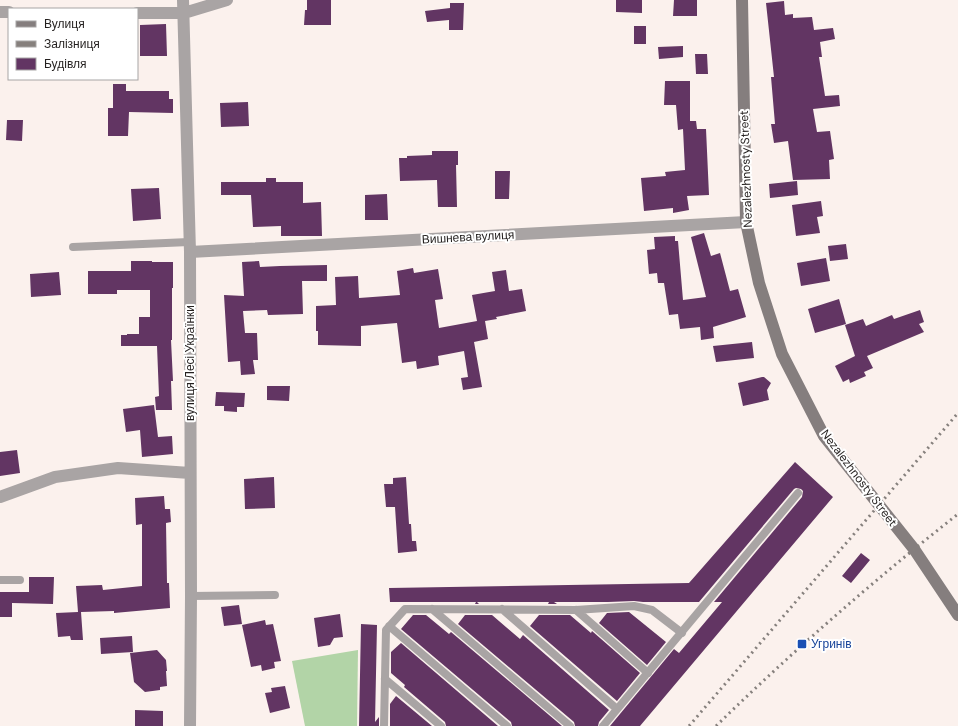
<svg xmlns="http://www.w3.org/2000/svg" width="958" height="726" font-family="'DM Sans',sans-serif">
	<rect width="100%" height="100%" fill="#fbf1ed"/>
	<path fill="#b2d4a7" d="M358,650l-1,76h-52l-13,-65z"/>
	<path fill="#623563" d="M307,0h24v25h-27l1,-15h2z
		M616,0h26v13l-26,-1z
		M674,0h23v16h-24z
		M784,1l1,14 8,-1v4l19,-1 2,13 19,-2 2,11 -15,3 2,15h-3l6,39 14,-1 1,11 -27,3 4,23 13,-1 4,28 -5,1 1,19 -37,1 -5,-39 -14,2 -3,-19h4l-4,-47h3l-8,-74z
		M450,3h14l-1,27h-14v-10l-22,2 -2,-11 25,-3z
		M166,24l1,32h-27v-31z
		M634,26h12v18h-12z
		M683,46v11l-24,2 -1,-12z
		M695,54h12l1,20h-12z
		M665,81h25v40h6l1,8h9l3,66 -22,1 2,14 -16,3v-5l-29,3 -3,-33 25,-2 -1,-4 20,-2 -2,-41 -5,1 -2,-25h-12z
		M113,84h13v7h43v8h4v14l-44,-1 -1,24h-20v-28h5z
		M248,102l1,24 -28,1 -1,-24z
		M7,120h16l-1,21 -16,-1z
		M432,151h26v14h-2l1,42h-19l-1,-27 -37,1 -1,-23h8v-2l25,-1z
		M495,171h15l-1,28h-14z
		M266,178h10v4h27v21l18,-1 1,34h-41v-10l-28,1 -2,-32h-30v-13h45z
		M797,181l1,14 -28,3 -1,-14z
		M159,188l2,31 -28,2 -2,-32z
		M387,194l1,26h-23v-25z
		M821,201l2,15 -6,1 3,16 -24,3 -4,-31z
		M704,233l7,23 9,-3 10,38 8,-2 8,28 -33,10 1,11 -13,2 -1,-13 -20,2 -2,-15 -9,1 -5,-32h-6l-1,-10 -8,1 -2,-24 8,-1 -1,-12 21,-1v5h3l5,59 23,-3 -15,-60z
		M846,244l2,15 -18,2 -2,-15z
		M826,258l4,23 -29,5 -4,-23z
		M131,261h21v1h21v26h-1v52h-1l2,41h-2l1,29h-16l-1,-13 4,-1 -2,-50h-36v-11h6v-1h12v-17h11v-27h-33v4h-29v-23h43z
		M259,261l1,6 20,-1 47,-1v16h-25l1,33 -35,1 -1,-5 -24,1 2,22h12l1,27h-5l2,14 -14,1 -1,-14 -12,1 -4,-67 20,1 -2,-34z
		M413,268l1,5 24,-4 5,30 -8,1 4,28 38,-7 -5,-26 23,-4 -3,-19 14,-2 3,21 13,-2 4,22 -30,6 1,2 -12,2 3,18 -14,3 8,45 -19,3 -2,-12 7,-1 -4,-26 -26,5 1,9 -22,4 -1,-8 -14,2 -5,-40 -36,3v20l-43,-1v-14h-2v-25l20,-1 -1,-28 23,-1 1,22 41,-3 -3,-24z
		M59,272l2,23 -30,2 -1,-23z
		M839,299l7,25 -31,9 -7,-24z
		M920,310l4,12 -5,2 5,8 -57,24 6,12 -9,4 2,4 -16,7 -1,-4 -6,3 -8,-16 20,-10 -10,-31 18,-6 3,7 26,-11 2,4z
		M752,342l2,16 -38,4 -3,-16z
		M762,377h2l7,6 -4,7 2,10 -26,6 -5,-23z
		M267,386h23l-1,15 -22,-1z
		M216,392l29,1 -1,14h-7v5l-13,-1v-5h-9z
		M154,405l4,32 14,-1 1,18 -31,3 -2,-27 -14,2 -3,-23z
		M17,450l3,23 -20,3v-24z
		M795,462l38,35 -193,229h-30l64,-77 5,4 43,-51h-8l88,-105 1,-6 -2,-2 -5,-1 -2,1 -95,113h-56l-9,-1 -26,1h-54l3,2h-9l1,-2h-72l2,2h-4l1,-2h-86l-1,-14 300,-5z
		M274,477l1,31 -30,1 -1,-30z
		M406,477l3,47h2l1,17h4l1,10 -19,2 -3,-46h-9l-2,-23h9v-6z
		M164,496l1,13h5l1,13 -5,1 1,60h2l1,25 -56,5v-2l-33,1 2,28h-12l-1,-4 -12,1 -2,-24 22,-1 -2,-26 26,-1 1,5 39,-4v-62l-6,1 -1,-27z
		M861,553l9,7 -19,23 -9,-7z
		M29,577h25l-1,27 -41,-1v14h-12v-25h29z
		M239,605l3,19 -18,2 -3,-19z
		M629,612l37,30 -19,23 -48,-42 8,-10z
		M340,614l3,23 -9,1 -4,7 -12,2 -4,-29z
		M413,615h13l23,19 2,-2 111,94h-50l-1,-4 -110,-93z
		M465,615h27l28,24 3,-4 86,75 -10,12 -1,4h-23l-1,-4 -116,-98z
		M539,615h31l21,18 1,-2 48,42 -23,28 -87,-75z
		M265,620l1,5 7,-1 8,37 -7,1 1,6 -13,3 -1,-6 -10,2 -9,-42z
		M361,624l16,1 -2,97 4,-5v9h-20z
		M132,636l1,16 -32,2 -1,-16z
		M401,643l97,83h-52l-1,-4 -41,-35 1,-2 -14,-12v-21z
		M157,650l9,10 1,11h-1l1,15 -7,1v3l-15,2 -11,-10 -4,-29z
		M285,686l5,22 -20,5 -5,-20 7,-1 -1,-4z
		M396,696l36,30h-42v-22z
		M135,710l28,1v15h-28z"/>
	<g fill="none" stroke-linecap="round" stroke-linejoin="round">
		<path stroke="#a9a4a4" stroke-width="8" d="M73,247l116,-5
			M0,580h20
			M191,596l84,-1
			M432,609l138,117
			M502,609l115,100
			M576,610l72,63
			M389,626l118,100
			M385,679l56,47
			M384,726l2,-96 19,-21 171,1 58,-4 18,4 30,23
			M603,726l195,-233"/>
		<path stroke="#a9a4a4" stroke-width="12" d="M183,0l7,252 1,344 -1,130
			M0,12h9
			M137,13h47l43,-13
			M190,252l556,-30
			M0,497l55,-20 63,-9 72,5"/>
		<path stroke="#857e7e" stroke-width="12" d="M742,0l4,222 13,61 23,71 42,82 90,113 44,66"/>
		<path stroke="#86807d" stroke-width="3" stroke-dasharray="2 4" stroke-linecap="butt" d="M689,726l269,-313
			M716,726c77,-75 158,-146 242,-212"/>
	</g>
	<rect fill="#1a4fb4" stroke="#fff" stroke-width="1.5" x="797" y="639" width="10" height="10" rx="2"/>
	<g text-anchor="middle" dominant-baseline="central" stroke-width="4" stroke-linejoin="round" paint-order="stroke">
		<g font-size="12" fill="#231f1e" stroke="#fff">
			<text transform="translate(746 169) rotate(-92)">Nezalezhnosty Street</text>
			<text transform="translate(468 237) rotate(-3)">Вишнева вулиця</text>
			<text transform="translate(190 363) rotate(-90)">вулиця Лесі Українки</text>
			<text transform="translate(859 478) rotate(53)">Nezalezhnosty Street</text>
		</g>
		<g font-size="12" fill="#164399" stroke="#fff" text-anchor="start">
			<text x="811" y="644">Угринів</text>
		</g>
	</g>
	<rect x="8" y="8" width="130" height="72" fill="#ffffff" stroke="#a7a5a5"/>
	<rect x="16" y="21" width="20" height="6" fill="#857e7e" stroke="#a7a5a5"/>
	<text x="44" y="28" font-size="12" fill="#231f1e">Вулиця</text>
	<rect x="16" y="41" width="20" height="6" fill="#86807d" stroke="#a7a5a5"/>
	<text x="44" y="48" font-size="12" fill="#231f1e">Залізниця</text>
	<rect x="16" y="58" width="20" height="12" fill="#623563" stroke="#a7a5a5"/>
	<text x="44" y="68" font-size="12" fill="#231f1e">Будівля</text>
</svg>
